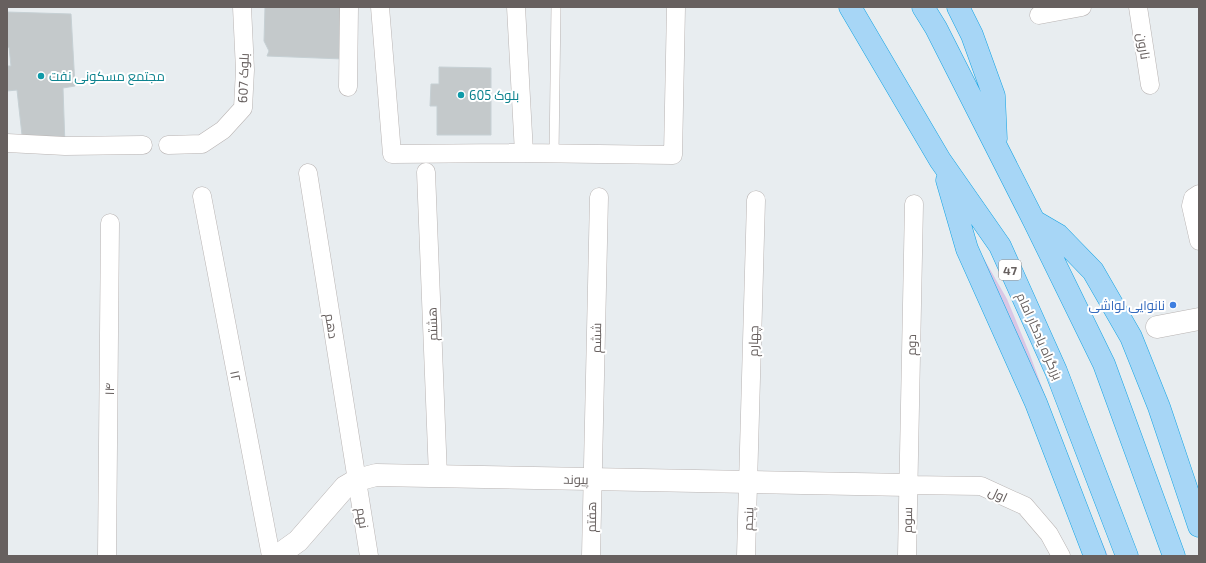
<svg xmlns="http://www.w3.org/2000/svg" width="1206" height="563" font-family="'Exo 2',Cairo,sans-serif">
	<rect width="100%" height="100%" fill="#e8edf0"/>
	<path fill="#d9c7e5" d="M968,231l39,68 22,53 48,131 31,73h-8z"/>
	<path fill="#c4c9cb" stroke="#c6d0d4" d="M265,7h77l1,52 -76,-3 2,-5 -5,-10z
		M7,12l64,2 4,72 -12,2 2,58 -42,-2 -6,-54 -10,1v-25h4l-2,-19 -2,1z
		M439,67l52,1v67h-54v-29h-7l1,-22h8z"/>
	<g fill="none" stroke-linecap="round" stroke-linejoin="round">
		<g stroke="#b9b4b3" stroke-width="10">
			<path id="service" d="M554,154l2,-147"/>
		</g>
		<g stroke="#b9b4b3" stroke-width="19">
			<path id="minor" d="M380,7l12,147 132,-1 149,2 3,-148
				M516,7l8,146
				M1138,7l12,78
				M1039,15l43,-8
				M348,87l1,-80
				M7,143l58,3 78,-1
				M168,145l34,-1 21,-14 20,-22 2,-38 -3,-63
				M426,172l12,304
				M308,173l61,383
				M1199,194l-6,4 -2,8 8,35
				M202,196l69,360
				M908,485l73,1 44,20 24,28 12,22
				M107,556l3,-333
				M591,556l8,-359
				M746,556l10,-356
				M907,556l7,-352"/>
		</g>
		<g stroke="#b9b4b3" stroke-width="23">
			<path id="tertiary" d="M1157,327l42,-8
				M277,556l21,-15 47,-54 12,-7 19,-5 532,10"/>
		</g>
		<g stroke="#14a4e4" stroke-width="23">
			<path id="trunk" d="M850,7l90,153 60,86 56,125 71,185
				M923,7l13,21 98,193 70,143 70,192
				M958,7l14,28 22,61 2,43
				M947,180l20,69 69,154 59,153
				M1034,221l24,14 35,36 38,66 28,70 40,119"/>
		</g>
		<use href="#service" stroke="#fff" stroke-width="9"/>
		<use href="#minor" stroke="#fff" stroke-width="18"/>
		<use href="#tertiary" stroke="#fff" stroke-width="22"/>
		<use href="#trunk" stroke="#a7d6f6" stroke-width="22"/>
	</g>
	<g fill="#0f9aa8" stroke="#fff" stroke-width="1.5">
		<circle cx="41" cy="76" r="4"/>
		<circle cx="461" cy="95" r="4"/>
	</g>
	<circle fill="#3f7fe0" stroke="#fff" stroke-width="1.5" cx="1173" cy="305" r="4"/>
	<g text-anchor="middle" dominant-baseline="central" stroke-width="4" stroke-linejoin="round" paint-order="stroke">
		<rect fill="#fff" stroke="#95908f" stroke-width="1" x="999" y="260" width="22" height="20" rx="3"/>
		<g font-size="12" font-weight="bold" fill="#67605f">
			<text x="1010" y="270">47</text>
		</g>
		<g font-size="13" fill="#67605f" stroke="#fff">
			<text transform="translate(1144 46) rotate(81)">نارون</text>
			<text transform="translate(243 78) rotate(-88)">بلوک 607</text>
			<text transform="translate(432 324) rotate(-92)">هشتم</text>
			<text transform="translate(332 326) rotate(81)">دهم</text>
			<text transform="translate(1040 336) rotate(66)">بزرگراه یادگار امام</text>
			<text transform="translate(596 338) rotate(-89)">ششم</text>
			<text transform="translate(753 341) rotate(-89)">چهارم</text>
			<text transform="translate(911 345) rotate(-89)">دوم</text>
			<text transform="translate(236 376) rotate(79)">۱۲</text>
			<text transform="translate(109 389) rotate(-89)">۱۴</text>
			<text transform="translate(576 479) rotate(1)">پیوند</text>
			<text transform="translate(998 494) rotate(25)">اول</text>
			<text transform="translate(591 517) rotate(-89)">هفتم</text>
			<text transform="translate(363 518) rotate(81)">نهم</text>
			<text transform="translate(748 519) rotate(-88)">پنجم</text>
			<text transform="translate(907 520) rotate(-89)">سوم</text>
		</g>
		<g font-size="13" fill="#0d838f" stroke="#fff" text-anchor="start">
			<text x="49" y="76">مجتمع مسکونی نفت</text>
			<text x="469" y="95">بلوک 605</text>
		</g>
		<g font-size="13" fill="#366cbe" stroke="#fff" text-anchor="end">
			<text x="1165" y="305">نانوایی لواشی</text>
		</g>
	</g>
	<rect width="1206" height="563" fill="none" stroke="#67605f" stroke-width="16"/>
</svg>
